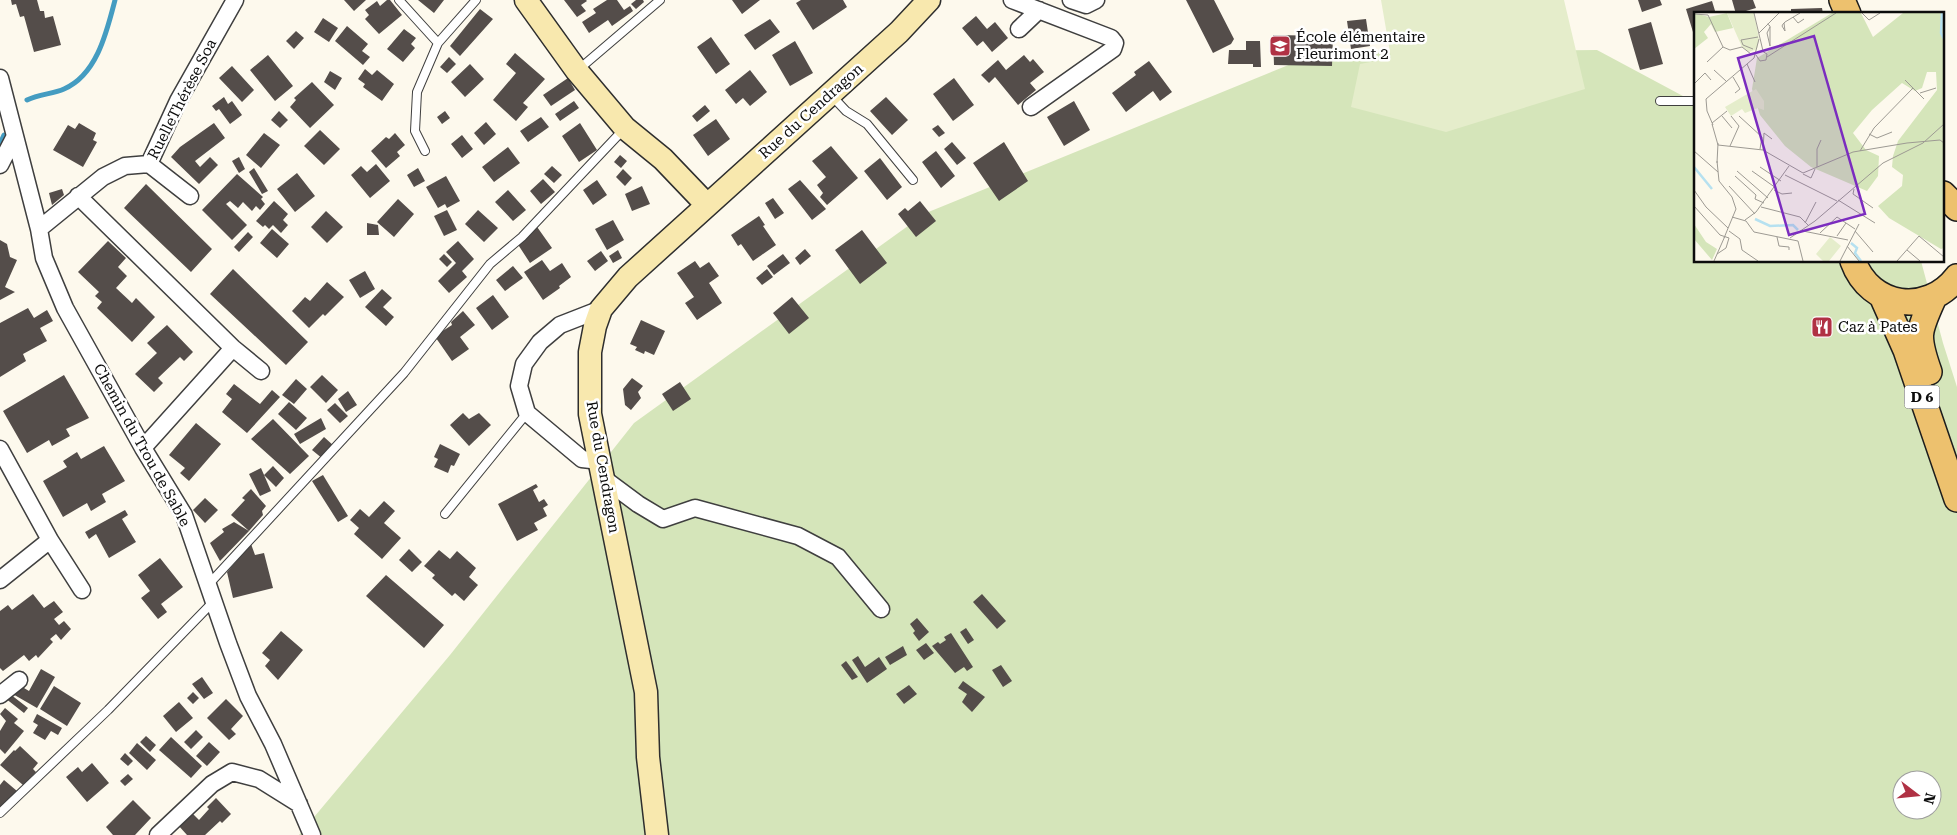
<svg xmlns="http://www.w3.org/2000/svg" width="1957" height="835" font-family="'Roboto Serif',serif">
	<rect width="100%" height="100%" fill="#fdf9ed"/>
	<path fill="#d5e5ba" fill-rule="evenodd" d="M1597,50l99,53v158h225l22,82 14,44v448h-1658l151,-180 184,-232 292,-210 392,-160zM1902,780h30v30h-30z"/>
	<path fill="#e5edcb" d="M1381,0h183l21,89 -139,43 -95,-25 9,-43 31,-6z"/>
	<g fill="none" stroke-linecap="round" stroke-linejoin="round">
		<path stroke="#449cc1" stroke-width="5" d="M27,100c12,-6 26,-6 37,-11 33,-14 43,-58 51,-89
			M0,144l4,-9"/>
	</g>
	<path fill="#544d4a" d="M11,0h26l3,11h4l1,7 8,-2 8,29 -27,7 -10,-36 -4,1 -4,-13 -4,1z
		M344,0h22l-12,11z
		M387,0h3l12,15 -23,19 -14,-15 4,-4 -4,-5 12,-9 3,5z
		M418,0h26l-10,13z
		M564,0h22l1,1 -6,4 5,6 -9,6z
		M607,0h10l7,10 6,-4 3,5 -21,15 -4,-6 -19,13 -7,-11 14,-9 -3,-4z
		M636,0h7l1,2 -8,7 -5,-5z
		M732,0h28l-18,14z
		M801,0h42l4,7 -34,23 -17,-27z
		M1186,0h28l20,39 -3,5 -18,9z
		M1638,0h22l2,5 -20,7z
		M1732,0h21l3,8 -20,6z
		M1712,1l4,13h-20v17l-3,1 -7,-23z
		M1822,8l1,6h-32v-5z
		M480,9l13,10 -33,37 -10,-10z
		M976,16l11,13 8,-7 13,16 -16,14 -9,-11 -6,5 -15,-18z
		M323,18l15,10 -9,14 -15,-10z
		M770,19l10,13 -25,18 -11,-15z
		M1366,19l4,27 -19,3 -4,-28z
		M1651,22l12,42 -23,6 -12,-41z
		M347,26l21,18 -6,7 8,6 -7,8 -28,-24z
		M404,29l12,9 -5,6 4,4 -12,14 -16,-13z
		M296,31l8,7 -10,11 -8,-8z
		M1273,35l60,1 -1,30 -58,-1z
		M711,37l19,27 -14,10 -19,-27z
		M795,41l18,32 -23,13 -18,-31z
		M1246,41h14l1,26h-8v-3h-25l1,-14h17z
		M515,53l30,26 -22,24 5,4 -12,14 -23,-21 23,-27 -10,-9z
		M268,55l25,31 -18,15 -25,-31z
		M1024,55l6,7 3,-3 11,13 -14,11 6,7 -18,15 -23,-28 -6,6 -8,-8 17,-15 8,10z
		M449,57l7,7 -9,9 -7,-6z
		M1149,61l23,31 -12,9 -7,-10 -27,21 -14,-19 24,-18 -2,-3z
		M470,64l14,15 -19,18 -14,-15z
		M232,66l22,24 -12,12 -23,-24z
		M365,69l7,6 5,-5 17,14 -12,17 -19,-14 2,-3 -7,-5z
		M750,70l17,22 -17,14 -7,-8 -7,6 -11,-14z
		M330,71l12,7 -7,12 -11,-8z
		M568,78l7,12 -24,16 -8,-11z
		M954,78l20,27 -21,16 -20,-27z
		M312,82l22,23 -24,23 -20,-21 6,-7 -2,-2z
		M224,97l4,7 4,-3 10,14 -12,9 -11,-15 -3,2 -4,-5z
		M886,97l22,23 -16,15 -22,-24z
		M574,101l5,7 -19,13 -5,-7z
		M1074,101l16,29 -26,16 -17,-29z
		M705,105l5,6 -13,11 -5,-6z
		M279,111l9,9 -8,8 -9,-8z
		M445,111l5,7 -8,6 -5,-7z
		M541,117l8,10 -21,15 -8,-11z
		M716,119l14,20 -22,17 -15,-21z
		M486,122l10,12 -12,11 -10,-12z
		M79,123l17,10 -3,7 4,2 -14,25 -30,-17 15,-25 7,4z
		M214,123l11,15 -30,23 5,6 10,-10 8,8 -19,19 -28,-27 9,-10z
		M580,123l17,27 -18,12 -17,-26z
		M938,125l7,8 -6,4 -7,-8z
		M320,130l20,19 -16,16 -20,-19z
		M264,133l16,12 -19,23 -15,-13z
		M395,133l10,12 -8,7 3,4 -14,12 -15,-17 15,-14 3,2z
		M462,135l11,14 -11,9 -11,-14z
		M952,142l14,16 -9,7 -13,-16z
		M1004,142l24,39 -29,20 -26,-38z
		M831,146l27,32 -31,27 -7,-8 3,-4 -6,-8 9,-8 -14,-16z
		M508,147l12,16 -26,19 -12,-15z
		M936,151l19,25 -14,12 -19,-26z
		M620,155l7,6 -6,7 -7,-6z
		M239,157l6,12 -6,4 -7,-12z
		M880,158l22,29 -15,13 -23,-29z
		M376,164l14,17 -20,17 -19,-23 10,-9 6,6z
		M552,166l10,9 -8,8 -10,-9z
		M254,168l14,23 -6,3 -13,-22z
		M418,168l7,13 -11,6 -7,-12z
		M623,169l9,9 -7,8 -9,-9z
		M297,173l18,23 -20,16 -18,-23z
		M237,174l26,23 -2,2 4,5 -5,6 -4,-4 -4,5 -9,-9 -5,6 -8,-7 -4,3 21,21 -15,15 -30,-30z
		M446,176l14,25 -13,7 -2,-4 -7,4 -12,-21z
		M543,179l12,13 -14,12 -11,-13z
		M597,180l10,15 -14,10 -10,-15z
		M800,180l26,29 -14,11 -24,-31z
		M146,184l66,65 -21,23 -67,-64z
		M642,186l8,18 -18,7 -7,-17z
		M62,189l2,6 -12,10 -3,-12z
		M508,190l18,20 -13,11 -18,-19z
		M773,198l11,15 -9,6 -10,-16z
		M398,199l16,15 -20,23 -17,-15z
		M274,201l14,13 -5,6 5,5 -7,8 -8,-8 -4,4 -4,-4 -2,2 -7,-6z
		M920,201l16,20 -20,16 -18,-23 7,-6 3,3z
		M447,210l10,20 -13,6 -10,-20z
		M478,210l20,18 -14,14 -19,-18z
		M326,211l17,16 -16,16 -16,-16z
		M759,216l6,9 -2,1 13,19 -23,16 -12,-17 -3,2 -7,-11z
		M613,220l11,20 -17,10 -12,-21z
		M367,223l11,2 1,10h-12z
		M535,224l17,24 -22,15 -13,-20z
		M272,229l17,15 -12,14 -17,-15z
		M862,230l25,33 -27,21 -25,-34z
		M248,232l5,5 -14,15 -5,-5z
		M0,240l7,4 3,13 7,3 -12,27 10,5 -15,8z
		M108,241l18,17 -8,9 9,9 -11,12 16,15 4,-5 19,19 -23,25 -35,-34 5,-6 -7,-6 4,-4 -21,-20z
		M458,241l16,18 -12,12 5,6 -18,16 -11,-12 18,-18 -10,-11z
		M805,249l6,7 -11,9 -5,-7z
		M618,250l4,8 -9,5 -4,-7z
		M601,251l7,10 -13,10 -8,-10z
		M444,254l8,8 -5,5 -8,-8z
		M783,254l7,9 -16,12 -7,-9z
		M542,260l8,11 12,-8 9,14 -12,9 1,2 -17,12 -19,-28z
		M695,261l5,7 9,-6 10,14 -10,7 13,20 -25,17 -12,-17 9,-6 -17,-24z
		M513,266l10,12 -18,13 -9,-11z
		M233,269l75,73 -22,23 -76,-71z
		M767,269l6,8 -11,8 -6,-7z
		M365,271l10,18 -15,9 -11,-18z
		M327,282l17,15 -19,19 -2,-2 -14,14 -17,-17 13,-14 5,4z
		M382,289l10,9 -9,9 11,10 -8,9 -21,-19z
		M493,295l16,22 -17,13 -16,-22z
		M792,297l17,21 -20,16 -16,-21z
		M28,308l6,10 13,-8 6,11 -13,7 7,13 -24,13 3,7 -26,16v-54z
		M463,311l12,14 -15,12 9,12 -17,12 -16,-23 2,-4 14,-9 -1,-3z
		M641,320l24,11 -11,24 -9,-4 -1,3 -9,-4 2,-3 -7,-3z
		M167,325l26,27 -9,9 -4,-4 -22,21 5,5 -9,9 -19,-18 22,-21 -10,-10z
		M64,375l25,43 -23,11 4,7 -18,10 -3,-6 -22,13 -24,-42z
		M322,375l16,15 -12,13 -16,-16z
		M632,378l11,8 -5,6 3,6 -10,12 -6,-5 -2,-16z
		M296,379l11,10 -13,15 -12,-9z
		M680,382l11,17 -18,12 -11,-17z
		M234,384l26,20 12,-14 8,7 -33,36 -25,-21 10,-13 -6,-5z
		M348,391l9,14 -11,7 -8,-13z
		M289,402l18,16 -11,12 -18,-16z
		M335,403l13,13 -8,7 -13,-13z
		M463,413l6,6 10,-6 12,12 -22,21 -19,-21z
		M321,418l5,11 -26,15 -6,-10z
		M273,419l36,37 -19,18 -39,-35z
		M196,423l25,21 -32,37 -9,-8 5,-5 -16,-13z
		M324,437l10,9 -11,13 -11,-9z
		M440,444l20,10 -6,12 -3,-1 -3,8 -14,-6 4,-8 -4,-2z
		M104,446l21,35 -23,13 4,8 -15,9 -4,-8 -24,14 -20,-36 24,-14 -4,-6 14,-9 4,7z
		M273,466l11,12 -8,9 -12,-12z
		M261,468l10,23 -11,5 -11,-22z
		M323,475l25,41 -10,6 -26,-41z
		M536,484l2,3 -5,3 6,12 5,-3 4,6 -5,3 4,8 -13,7 4,7 -21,11 -19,-37z
		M251,489l15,17 -4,5 1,4 -14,16 -18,-16 14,-15 -3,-2z
		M205,498l13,12 -13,13 -12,-13z
		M384,501l11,10 -11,12 17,15 -19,21 -28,-25 5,-6 -9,-8 10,-11 9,8z
		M125,510l3,5 -6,4 14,23 -27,16 -13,-24 -7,5 -4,-7z
		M234,522l15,9 -29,30 -10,-18 14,-11 -2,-3z
		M251,544l4,11 9,-2 9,35 -40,10 -6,-26z
		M409,549l13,13 -10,10 -13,-12z
		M439,550l11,9 7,-8 19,17 -7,9 9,8 -14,16 -9,-8 -3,3 -20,-18 3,-3 -11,-9z
		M160,558l23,29 -22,17 6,8 -9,7 -17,-21 9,-7 -12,-16z
		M386,575l58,50 -20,23 -58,-52z
		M33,594l11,14 10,-7 9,11 -9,7 5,6 5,-4 7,8 -10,11 -5,-6 -6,5 3,3 -15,16 -2,-3 -7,6 -5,-6 -21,16 -3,-3v-57l8,-6 4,5z
		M982,594l24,27 -9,8 -24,-27z
		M917,618l12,14 -10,9 -6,-8 2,-2 -5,-7z
		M966,628l8,12 -6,4 -8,-12z
		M281,631l22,19 -25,30 -13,-14 5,-6 -8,-7z
		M951,633l22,34 -6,4 -3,-4 -9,6 -23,-27 6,-4 2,2 6,-4 -2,-3z
		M926,643l8,10 -10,7 -8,-10z
		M903,646l4,9 -17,10 -5,-8z
		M858,656l7,11 14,-10 8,12 -20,14 -15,-23z
		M846,661l12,16 -6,3 -11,-15z
		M1001,665l11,16 -9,6 -11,-17z
		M41,669l14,8 -18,31 -26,-15 8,-8 10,6z
		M202,677l11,16 -9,6 -12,-15z
		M963,681l22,16 -13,15 -10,-10 5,-8 -9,-6z
		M909,685l8,9 -13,10 -8,-10z
		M54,686l27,17 -14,23 -27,-17z
		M193,692l6,6 -6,6 -6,-6z
		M10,694l18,14 -4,5 -19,-15z
		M226,699l17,17 -12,13 5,5 -7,6 -22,-22z
		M179,702l14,16 -17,14 -13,-16z
		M5,708l13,11 -4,4 10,8 -19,23 -5,-5v-18l6,-10 -6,-7z
		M37,714l25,14 -4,7 -7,-4 -6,9 -12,-7 5,-8 -5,-3z
		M196,730l7,7 -12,12 -7,-7z
		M146,736l10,9 -6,7 -10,-10z
		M171,737l31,29 -11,12 -32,-28z
		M209,742l11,10 -13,14 -11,-10z
		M137,743l19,17 -9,10 -18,-17z
		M20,746l18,17 -5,6 3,3 -13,13 -23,-20 14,-15 1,1z
		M125,753l8,8 -5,5 -8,-7z
		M92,763l17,20 -22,19 -21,-25 12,-10 4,5z
		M128,774l5,5 -8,7 -5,-5z
		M4,780l13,11 -17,16v-22z
		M216,798l15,16 -9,9 -2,-2 -15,14h-18l-9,-10 13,-13 8,8 10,-11 -2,-2z
		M133,800l18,18 -16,17h-22l-7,-8z"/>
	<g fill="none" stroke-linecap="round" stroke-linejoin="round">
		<g stroke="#3f3f3f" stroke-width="10">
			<path id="lane" d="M399,0l39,43
				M578,70l82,-70
				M831,95l15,16 21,13 46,56
				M1660,101h36
				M425,151l-10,-20 2,-39 21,-49 38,-43
				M445,514l82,-101
				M209,584l195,-211 86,-109 32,-27 102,-108
				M0,813l108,-103 106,-109"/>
		</g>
		<g stroke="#3f3f3f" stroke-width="19">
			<path id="street" d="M1012,0l99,38 4,5 -2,6 -82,58
				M1071,0l15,5 10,-5
				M1019,29l20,-19
				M0,78l39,151 5,29 21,50 78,140 41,67 44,128 20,53 25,48 39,91
				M149,164l29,-63 57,-101
				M149,164l41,32
				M0,165l15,-29
				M78,196l155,152 28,23
				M39,229l64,-52 22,-11 24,-2
				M143,448l90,-100
				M0,449l50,91 -50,40
				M600,461l-18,-2 -55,-46 -8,-27 5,-22 16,-22 20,-17 41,-16
				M603,478l35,26 25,15 32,-11 103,28 40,21 43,52
				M50,540l32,50
				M0,695l19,-15
				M158,835l54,-51 20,-12 27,7 40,25"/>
		</g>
		<g stroke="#2e2e2e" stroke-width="25">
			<path id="secondary" d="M526,0l51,71 48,57 38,31 44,46
				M657,835l-9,-78 -2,-65 -56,-278v-62l5,-26 6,-17 27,-32 271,-245 30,-32"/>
		</g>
		<g stroke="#1d1d1d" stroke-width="28">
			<path id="primary" d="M1842,0l6,14
				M1943,194l14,14
				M1853,261c17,47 74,55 104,16
				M1882,296l24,54 51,149
				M1929,372c-13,-37 -11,-40 5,-75"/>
		</g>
		<use href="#lane" stroke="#fff" stroke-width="8"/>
		<use href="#street" stroke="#fff" stroke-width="16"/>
		<use href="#secondary" stroke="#f8e8ae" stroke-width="22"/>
		<use href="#primary" stroke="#edc16e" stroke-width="25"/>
	</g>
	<defs>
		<g id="school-square" transform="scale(1.125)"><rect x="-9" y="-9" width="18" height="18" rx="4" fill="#b03144" stroke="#fff"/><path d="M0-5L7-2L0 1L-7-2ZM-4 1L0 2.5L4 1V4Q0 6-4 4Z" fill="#fff"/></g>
		<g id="restaurant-square" transform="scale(1.125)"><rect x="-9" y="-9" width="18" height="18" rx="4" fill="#b03144" stroke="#fff"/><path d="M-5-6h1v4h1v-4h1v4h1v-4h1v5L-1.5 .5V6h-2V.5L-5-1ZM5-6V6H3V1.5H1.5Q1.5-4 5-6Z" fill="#fff"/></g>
	</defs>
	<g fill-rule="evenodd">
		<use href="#school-square" x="1280" y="46"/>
		<use href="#restaurant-square" x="1822" y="327"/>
	</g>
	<g text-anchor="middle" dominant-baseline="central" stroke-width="5" stroke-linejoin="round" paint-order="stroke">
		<rect fill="#fff" stroke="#555" stroke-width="1" x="1904.5" y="385.5" width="35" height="23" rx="4"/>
		<g font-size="14" font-weight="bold" fill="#0c0c0c">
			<text x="1922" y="397">D 6</text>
		</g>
		<g font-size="15" fill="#0c0c0c" stroke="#fff" text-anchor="start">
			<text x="1296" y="37">École élémentaire<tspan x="1296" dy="17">Fleurimont 2</tspan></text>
			<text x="1838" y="327">Caz à Pates</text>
		</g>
		<g font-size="15" fill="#0c0c0c" stroke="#fff">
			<text transform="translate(182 99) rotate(-63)">RuelleThérèse Soa</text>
			<text transform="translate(811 111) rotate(-42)">Rue du Cendragon</text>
			<text transform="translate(142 445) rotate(61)">Chemin du Trou de Sable</text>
			<text transform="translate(603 467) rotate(80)">Rue du Cendragon</text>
		</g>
	</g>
	<g transform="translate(1694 12)">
		<rect width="250" height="250" fill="#fdf9ed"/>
		<path d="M0,1l15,4 18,-4 6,15 -18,4 -4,-8 -7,8 4,6 -14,11zM138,1h29l12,24 30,-24h41v235l-3,1 -52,-31 -11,-12 24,-20 1,-11 -11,-8 1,-11 5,-15 39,-51 -1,-18h-9l-5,16 -7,3 -13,-8 -30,27 -19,23 13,17 13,6 -1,20 -11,15 -56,-24 -26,-21 -25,-31 -8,-26 5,-31zM0,212l12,18 11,7 -5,11 -18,-21z" fill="#d5e5ba"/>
		<path d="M33,1h27l5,26 -2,10 -8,3 -7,-5zM62,77l8,12v9l-6,-2 -13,5 -3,-4 -11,7 -6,-9zM136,225l11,9 -12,15h-6l-7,-7z" fill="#e5edcb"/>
		<path fill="none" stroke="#b6e1f0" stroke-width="2.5" d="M248,1l-1,20 3,6M0,155l18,22M61,207l15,7 23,-1 5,5M157,231l6,5 -2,5 6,8"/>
		<path fill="none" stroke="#9d9a93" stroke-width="1" d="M60,1l9,38M168,1l7,7 11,-7M0,2l14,1 15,32 7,3 12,-3 9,7M99,5l5,6 6,-4M90,11l1,8 -3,-5 1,-2 2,-2 15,-9M73,12l2,1 1,1v20l-3,-13 3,-6M65,21l20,-20M59,37l-10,-4 -2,-5 17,-3M62,43l4,6 6,-1 1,-6 -5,-3M73,45l69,-44M13,50l16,-15M53,52l8,18M20,58l12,11M39,65l7,12 -5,4M211,68l19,19M0,72l11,-11 6,7M226,81l16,-5M28,104l10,12M45,104l23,21 -2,12M18,111l15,-12M18,112l6,21 45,5 40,23 50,-21 54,-9 33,-3 4,3M19,113l-6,-14 -1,-12 48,-41 5,-19M175,122l8,4 15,-6M229,131l21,-19M36,134l9,-20 -8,-10M69,138l1,-17 8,6M0,139l24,21M166,139l14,-23 39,-40M23,149l2,20 13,16 4,12 -12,29M23,151l1,-20M66,155l21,14M123,155v-18l4,-9M43,159l31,27M58,159l24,17M109,162l8,4 4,-9M91,163l52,26M41,164l21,19 -1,4 9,4M35,174l26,28M160,177l-1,5 20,14M0,178l12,17 22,21M80,178l8,4 10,-1M144,188l37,23M0,194l26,29 9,3M67,195l39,10 9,9M38,205l14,4 8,11 44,9 5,20M51,208l11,-8 33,-46M111,211l11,-21M35,219l11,8 2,11 16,11M109,219l45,9M161,219l18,21M126,221l17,-16 18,12M143,224l9,-13M83,225l2,9 10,1v3M96,226l25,-17 68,-58 40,-20M153,234l12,15M213,238l13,11M23,242l9,-6 3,-10M20,249l11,-25M146,249l19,-37M203,249l22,-25 25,21"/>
		<path fill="#7b2cbf" fill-opacity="0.15" stroke="#7b2cbf" stroke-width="2.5" d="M120,24l51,178 -76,21 -51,-177z"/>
		<rect width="250" height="250" fill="none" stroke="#0c0c0c" stroke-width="2.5"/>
	</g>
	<g transform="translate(1917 795) rotate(106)"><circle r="24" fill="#ffffff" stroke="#9e9e9e"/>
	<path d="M0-4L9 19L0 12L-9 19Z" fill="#b03144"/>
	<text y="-8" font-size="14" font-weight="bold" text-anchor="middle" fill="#0c0c0c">N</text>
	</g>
</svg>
